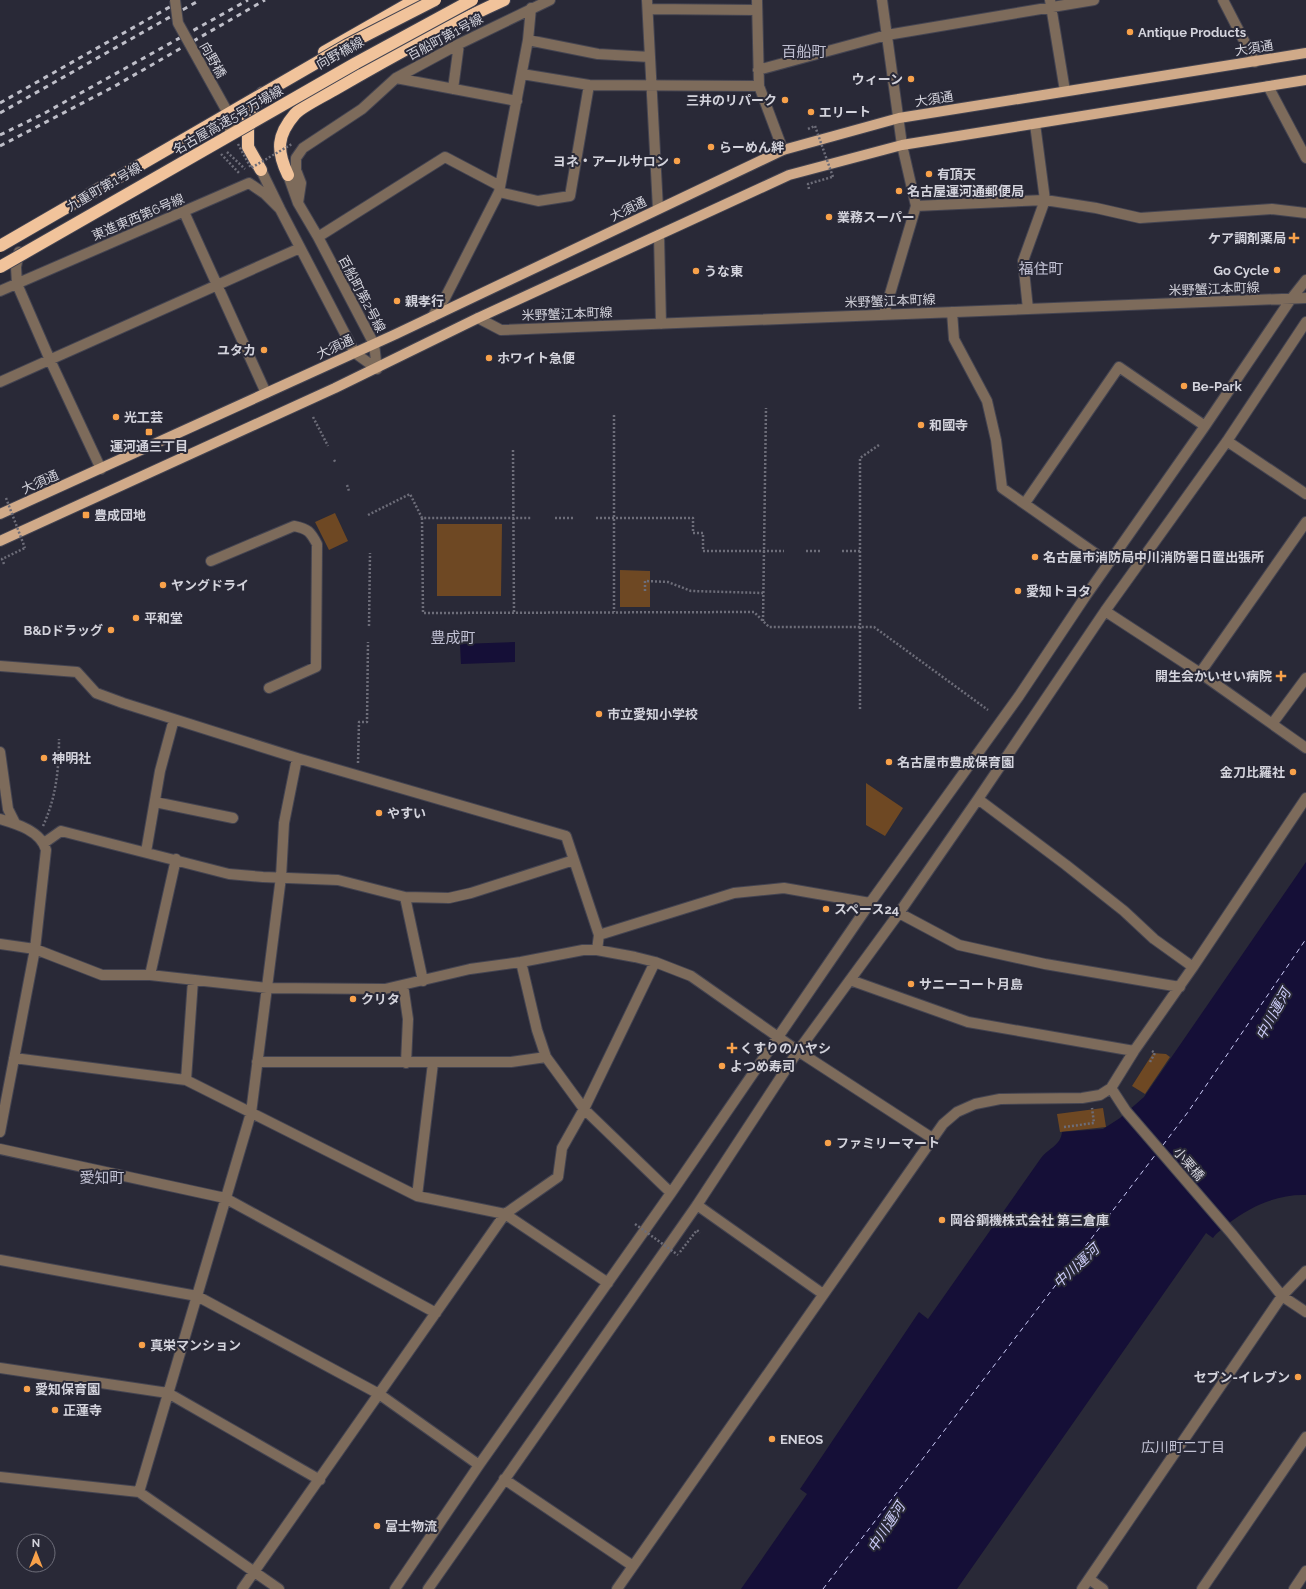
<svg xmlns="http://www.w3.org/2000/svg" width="1306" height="1589" font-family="Raleway,'Noto Sans JP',sans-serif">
	<rect width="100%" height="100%" fill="#292937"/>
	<path fill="#6e4823" d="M335,513l13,28 -19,9 -14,-28z
		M437,524h65l-1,72h-64z
		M620,570l30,1v36h-30z
		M866,783l37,25 -18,28 -19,-11z
		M1153,1053l13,1 4,3 -25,37 -13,-8z
		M1103,1108l3,19 -46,5 -3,-18z"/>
	<path fill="#150f37" d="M515,642v20l-54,2 -1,-20z
		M1306,862v333c-28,-1 -55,11 -77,28 -5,5 -12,9 -16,15l-7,-5 -249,356h-216l66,-95 -7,-5 119,-177 9,7 113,-161c8,-10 20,-13 21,-26l41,-3 17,-11 24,-21z"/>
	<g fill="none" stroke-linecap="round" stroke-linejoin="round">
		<path stroke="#ccccf9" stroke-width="1" stroke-dasharray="5 4" stroke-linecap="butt" d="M1163,1145l25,-33 118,-173
			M823,1589l333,-435"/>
		<g stroke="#444451" stroke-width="12">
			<path id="minor" d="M647,0l11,209
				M757,0l2,86 24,64
				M882,0l20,145 14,61 -32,108
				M1050,0l15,91
				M1223,0l32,62
				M648,9l109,1
				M528,40l70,14 52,3
				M758,70l129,-35 207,-35
				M522,74l67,11 170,1
				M396,78l121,23
				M1268,86l38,72
				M453,89l6,-45
				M261,170l19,39 75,144 22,16
				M288,175l10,28 20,34 56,107 3,25
				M499,192l39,9 32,-5 19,-111
				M298,203l3,-20 -5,-13v-12l7,-10 59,-39 34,-31 63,-34 91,-44
				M916,206l129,-6 51,8 44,10 132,-9 34,4
				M184,212l82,181
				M659,235l2,89
				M318,237l127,-80 55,29
				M19,252l-3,15 1,17 33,76 51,109
				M0,291l249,-108 16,11 15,15
				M1028,309l-5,-48 22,-61 -10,-76
				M952,312l2,27 33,62 9,39 6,48 107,75
				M432,317l13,-19 54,-106 29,-152 3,-32
				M478,318l23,12 805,-32
				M0,382l300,-134
				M1227,441l79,53
				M1025,503l94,-136 86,59
				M211,561l83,-35c14,3 16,5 23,18l-1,123 -47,21
				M1105,611l95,62 106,75
				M0,666l77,6 19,21 27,10 174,55 269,78 33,99 -2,15
				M1200,673l106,-151
				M1272,724l34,-46
				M0,752l8,57 7,14
				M978,799l88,66 58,46 30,28 39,28
				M155,802l78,16
				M0,819c17,5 41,12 46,31l-11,99 -35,183
				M44,843l17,-12 168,43 34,3 75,3 67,17 44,1 22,-5 103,-33
				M146,852l14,-81 14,-52
				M405,897l18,84
				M899,913l60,32 86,19 135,23
				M599,935l135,-42 50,-5 86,15
				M0,944l35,5 67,26h48l117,13 118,1 85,-20 51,-7 62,-12h14l38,7 20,5 36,14 107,75 134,87
				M521,962l16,68 9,27 38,52 87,84
				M150,975l26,-116
				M850,980l118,42 166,29
				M403,985l5,34 -2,44
				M14,1058l172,22 231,116 88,18 103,69
				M257,1062h254l35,-5
				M186,1080l7,-100
				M1111,1088l15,23 106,123 50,62 24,16
				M0,1149l225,49 211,115
				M417,1196l16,-133
				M697,1205l126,89
				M0,1260l197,36 182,98 100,71
				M0,1368l168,25 152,87
				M0,1477l139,15 140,97
				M504,1479l129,87
				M139,1492l112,-379 30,-236 3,-54 13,-65
				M1089,1579l14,10
				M242,1589l263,-375 53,-37 4,-29 22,-39 71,-147
				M395,1589l84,-124 192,-272 199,-290 149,-207 66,-99 120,-171 86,-127 15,-19
				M428,1589l269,-384 101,-154 101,-138 79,-114 127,-188 122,-170 79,-119
				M617,1589l326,-465 14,-12 18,-8 25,-5 82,-1 18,-3 11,-7 23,-37 59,-84 113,-169
				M1082,1589l200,-293 24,-25
				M1202,1589l104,-152
				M1294,1589l12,-18"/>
		</g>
		<g stroke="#444451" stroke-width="12">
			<path id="major" d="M0,514l396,-180 387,-184 116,-32 407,-65
				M0,541l335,-153 143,-70 311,-143 113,-30 404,-65"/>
		</g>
		<g stroke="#444451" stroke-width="14">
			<path id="highway" d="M324,52l91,-52
				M261,170l-13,-23v-30l14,-24
				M288,175c-12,-25 -11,-40 7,-61 6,-7 30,-19 39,-24 55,-32 112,-64 170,-90"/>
		</g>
		<path stroke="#6d6d79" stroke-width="2.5" stroke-dasharray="2 2" stroke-linecap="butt" d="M808,129l7,-3
			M227,152l18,17
			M221,154l18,19
			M809,189l-1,-5 24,-7
			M614,415v197
			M313,417l15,29
			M513,450l1,163
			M334,460l2,3
			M347,485l2,6
			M368,515l42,-21 12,24h110
			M422,518l1,95 331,-1 15,15h105l114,83
			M555,518h20
			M596,518h97v15h10v18h81
			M806,551h15
			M842,551h18
			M4,564l-2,-5 23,-11
			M645,591v-10l23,1 23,9 72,2
			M763,621l3,-213
			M369,626l1,-73
			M860,709v-251l19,-13
			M358,763l1,-41h8l1,-80
			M43,826c13,-28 16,-57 16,-87
			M1150,1062l5,-9 -3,-2
			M1064,1127l30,-4 -2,-15
			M680,1252l17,-22 3,3"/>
		<use href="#minor" stroke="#7d6b5b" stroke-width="10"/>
		<use href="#major" stroke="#d0aa89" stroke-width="10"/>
		<use href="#highway" stroke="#f1c39b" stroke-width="12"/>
		<path stroke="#bebec8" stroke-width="3" stroke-dasharray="5 5" stroke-linecap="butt" d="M0,103l182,-103
			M0,113l200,-113
			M0,135l43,-21 205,-114
			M0,146l115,-60 150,-86"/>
		<g stroke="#444451" stroke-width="12" stroke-linecap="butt">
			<path id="minor-bridge" d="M175,0l3,23 55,99 -3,8"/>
		</g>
		<g stroke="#444451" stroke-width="14" stroke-linecap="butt">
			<path id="highway-bridge" d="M0,246l347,-201 88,-45
				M0,267l356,-204 116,-63"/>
		</g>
		<path stroke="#6d6d79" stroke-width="2.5" stroke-dasharray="2 2" stroke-linecap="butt" d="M815,126l18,51
			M238,144l13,24 41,-24
			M6,498l19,50
			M635,1224l43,31"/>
		<use href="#minor-bridge" stroke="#7d6b5b" stroke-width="10"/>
		<use href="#highway-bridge" stroke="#f1c39b" stroke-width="12"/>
	</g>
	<g fill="#f8a14a" stroke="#292937" stroke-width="1.5">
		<circle cx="1130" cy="32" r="4"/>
		<circle cx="911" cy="79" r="4"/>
		<circle cx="785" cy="100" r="4"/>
		<circle cx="811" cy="112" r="4"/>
		<circle cx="711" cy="147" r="4"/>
		<circle cx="677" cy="161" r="4"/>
		<circle cx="929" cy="174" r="4"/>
		<circle cx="899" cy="191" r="4"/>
		<circle cx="829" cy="217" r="4"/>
		<path d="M1292 232h4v4h4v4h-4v4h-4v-4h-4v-4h4z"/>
		<circle cx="1277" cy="270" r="4"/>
		<circle cx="696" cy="271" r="4"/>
		<circle cx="397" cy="301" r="4"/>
		<circle cx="264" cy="350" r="4"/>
		<circle cx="489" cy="358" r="4"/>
		<circle cx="1184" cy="386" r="4"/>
		<circle cx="116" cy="417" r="4"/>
		<circle cx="921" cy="425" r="4"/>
		<rect x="145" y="428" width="8" height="8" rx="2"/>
		<rect x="82" y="511" width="8" height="8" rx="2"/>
		<circle cx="1035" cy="557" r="4"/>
		<circle cx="163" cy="585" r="4"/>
		<circle cx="1018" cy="591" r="4"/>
		<circle cx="136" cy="618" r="4"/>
		<circle cx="111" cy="630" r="4"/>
		<path d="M1279 670h4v4h4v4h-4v4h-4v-4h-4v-4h4z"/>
		<circle cx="599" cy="714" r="4"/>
		<circle cx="44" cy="758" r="4"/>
		<circle cx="889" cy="762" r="4"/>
		<circle cx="1293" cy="772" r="4"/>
		<circle cx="379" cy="813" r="4"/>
		<circle cx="826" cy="909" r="4"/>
		<circle cx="911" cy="984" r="4"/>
		<circle cx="353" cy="999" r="4"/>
		<path d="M730 1042h4v4h4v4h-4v4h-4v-4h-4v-4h4z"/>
		<circle cx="722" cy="1066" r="4"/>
		<circle cx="828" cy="1143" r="4"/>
		<circle cx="942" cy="1220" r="4"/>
		<circle cx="142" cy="1345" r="4"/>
		<circle cx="1298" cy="1377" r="4"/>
		<circle cx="27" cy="1389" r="4"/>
		<circle cx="55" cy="1410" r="4"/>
		<circle cx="772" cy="1439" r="4"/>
		<circle cx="377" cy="1526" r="4"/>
	</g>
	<g text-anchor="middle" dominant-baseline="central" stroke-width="4" stroke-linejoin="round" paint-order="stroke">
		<g font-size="13" font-weight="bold" fill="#d3d3dc" stroke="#292937" text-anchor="start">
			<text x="1138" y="32">Antique Products</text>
			<text x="903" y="79" text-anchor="end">ウィーン</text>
			<text x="777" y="100" text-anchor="end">三井のリパーク</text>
			<text x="819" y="112">エリート</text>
			<text x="719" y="147">らーめん絆</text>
			<text x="669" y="161" text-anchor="end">ヨネ・アールサロン</text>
			<text x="937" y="174">有頂天</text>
			<text x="907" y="191">名古屋運河通郵便局</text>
			<text x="837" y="217">業務スーパー</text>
			<text x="1286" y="238" text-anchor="end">ケア調剤薬局</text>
			<text x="1269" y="270" text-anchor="end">Go Cycle</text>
			<text x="704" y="271">うな東</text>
			<text x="405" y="301">親孝行</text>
			<text x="256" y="350" text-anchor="end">ユタカ</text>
			<text x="497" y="358">ホワイト急便</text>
			<text x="1192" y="386">Be-Park</text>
			<text x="124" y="417">光工芸</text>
			<text x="929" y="425">和國寺</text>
			<text x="149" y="446" text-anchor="middle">運河通三丁目</text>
			<text x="94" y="515">豊成団地</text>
			<text x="1043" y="557">名古屋市消防局中川消防署日置出張所</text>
			<text x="171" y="585">ヤングドライ</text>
			<text x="1026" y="591">愛知トヨタ</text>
			<text x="144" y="618">平和堂</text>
			<text x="103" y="630" text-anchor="end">B&amp;Dドラッグ</text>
			<text x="1272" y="676" text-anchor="end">開生会かいせい病院</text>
			<text x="607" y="714">市立愛知小学校</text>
			<text x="52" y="758">神明社</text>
			<text x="897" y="762">名古屋市豊成保育園</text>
			<text x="1285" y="772" text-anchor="end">金刀比羅社</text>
			<text x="387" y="813">やすい</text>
			<text x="834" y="909">スペース24</text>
			<text x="919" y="984">サニーコート月島</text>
			<text x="361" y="999">クリタ</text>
			<text x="740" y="1048">くすりのハヤシ</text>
			<text x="730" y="1066">よつめ寿司</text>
			<text x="836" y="1143">ファミリーマート</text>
			<text x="950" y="1220">岡谷鋼機株式会社 第三倉庫</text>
			<text x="150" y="1345">真栄マンション</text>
			<text x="1290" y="1377" text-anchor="end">セブン-イレブン</text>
			<text x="35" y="1389">愛知保育園</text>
			<text x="63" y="1410">正蓮寺</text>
			<text x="780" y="1439">ENEOS</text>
			<text x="385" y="1526">富士物流</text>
		</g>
		<g font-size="13" fill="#d3d3dc" stroke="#292937">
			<text transform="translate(445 37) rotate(-28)">百船町第1号線</text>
			<text transform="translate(1254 48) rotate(-9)">大須通</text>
			<text transform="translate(340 53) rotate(-29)">向野橋線</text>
			<text transform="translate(213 60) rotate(61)">向野橋</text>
			<text transform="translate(934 99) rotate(-9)">大須通</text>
			<text transform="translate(228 120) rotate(-30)">名古屋高速5号万場線</text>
			<text transform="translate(104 187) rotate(-30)">九重町第1号線</text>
			<text transform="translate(628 209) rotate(-26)">大須通</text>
			<text transform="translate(138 217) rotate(-23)">東進東西第6号線</text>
			<text transform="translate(1214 289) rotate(-2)">米野蟹江本町線</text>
			<text transform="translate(362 294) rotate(62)">百船町第2号線</text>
			<text transform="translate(890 301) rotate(-2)">米野蟹江本町線</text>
			<text transform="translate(567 314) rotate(-2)">米野蟹江本町線</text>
			<text transform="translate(335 347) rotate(-25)">大須通</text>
			<text transform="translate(40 482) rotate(-24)">大須通</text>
			<text transform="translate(1189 1164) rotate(49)">小栗橋</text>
		</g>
		<g font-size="14" font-style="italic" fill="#ccccf9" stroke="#292937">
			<text transform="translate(1273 1014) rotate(-61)">中川運河</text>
			<text transform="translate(1076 1266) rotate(-43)">中川運河</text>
			<text transform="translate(886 1527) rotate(-57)">中川運河</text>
		</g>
		<g font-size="14" fill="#c1c1d3" stroke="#292937">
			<text x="1183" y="1447">広川町二丁目</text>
		</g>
		<g font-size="15" fill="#c1c1d3" stroke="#292937">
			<text x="804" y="52">百船町</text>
			<text x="1041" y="269">福住町</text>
			<text x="453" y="638">豊成町</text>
			<text x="102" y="1178">愛知町</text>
		</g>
	</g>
	<g transform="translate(36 1553)"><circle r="19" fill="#292937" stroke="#6d6d79"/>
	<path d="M0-3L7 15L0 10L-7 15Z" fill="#f8a14a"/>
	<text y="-6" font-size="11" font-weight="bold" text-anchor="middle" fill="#d3d3dc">N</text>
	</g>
</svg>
